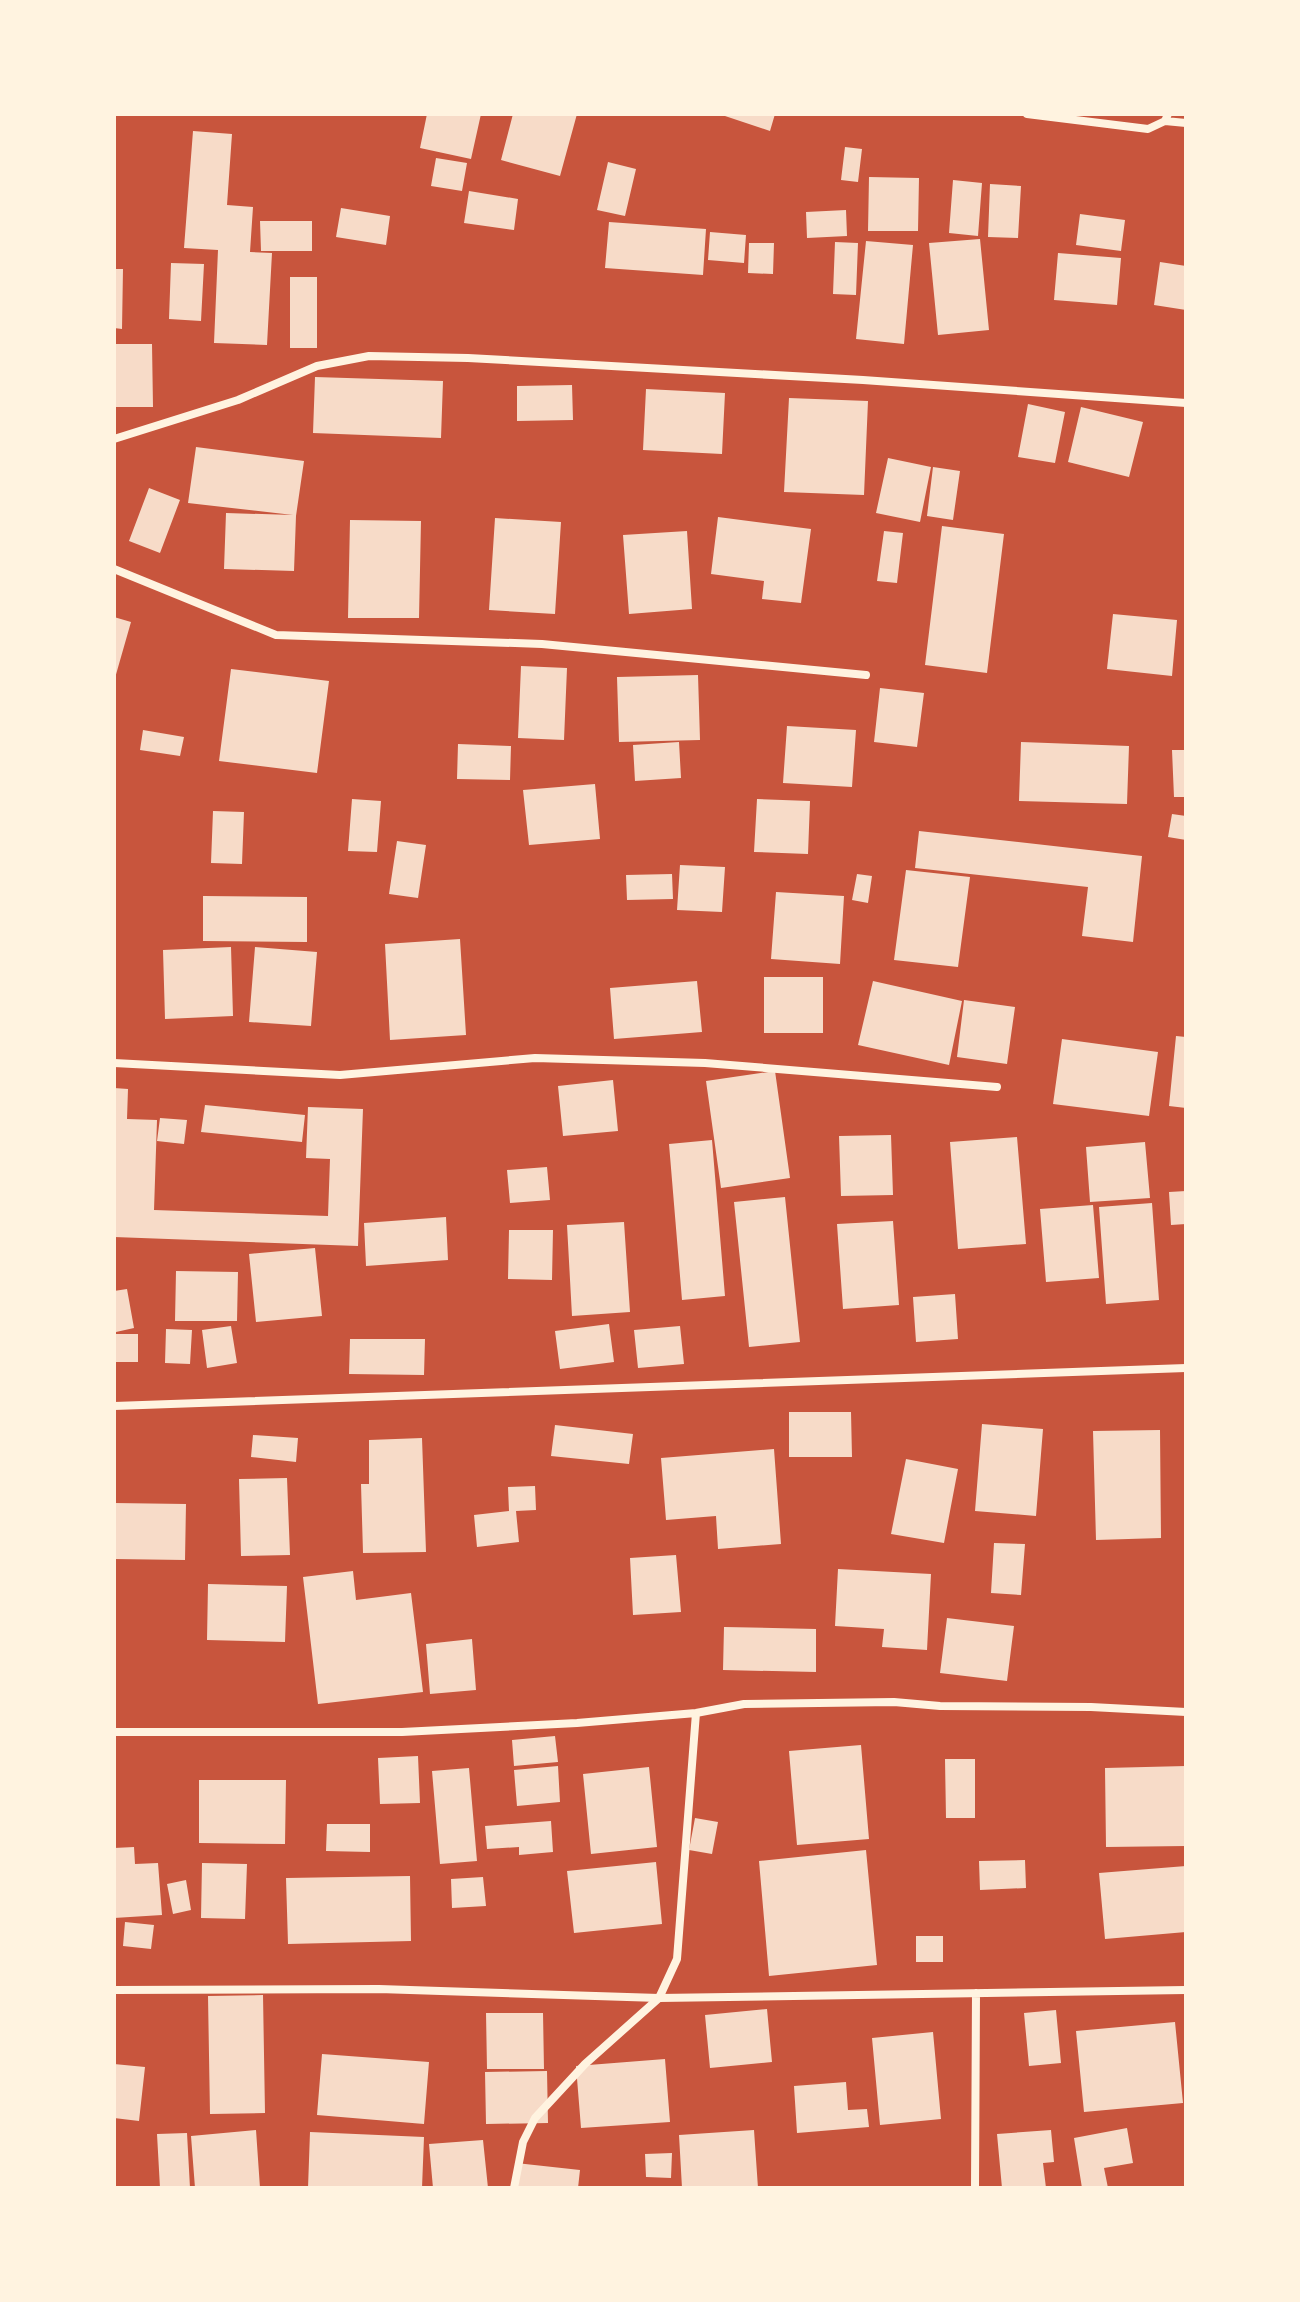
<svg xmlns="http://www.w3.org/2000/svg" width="1300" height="2302" font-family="'Zilla Slab',serif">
	<rect width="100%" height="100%" fill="#c8553d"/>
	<path fill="#f7dbc8" d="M427,114h54l-10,45 -51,-11z
		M513,114h64l-17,62 -59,-16z
		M719,114h56l-5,17z
		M193,131l39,3 -5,71 26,2 -3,45 22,1 -5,92 -53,-2 4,-93 -34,-2z
		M845,147l17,2 -4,33 -17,-2z
		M436,158l31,5 -5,28 -31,-5z
		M608,162l28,7 -11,47 -28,-6z
		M869,177l50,1 -1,53h-50z
		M953,180l29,3 -4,53 -29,-3z
		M990,184l31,2 -3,52 -30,-1z
		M469,191l49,8 -4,31 -50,-7z
		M341,208l49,8 -4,29 -50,-8z
		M846,210l1,26 -40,2 -1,-26z
		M1080,214l45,6 -4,31 -45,-6z
		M260,221h52v30h-51z
		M609,222l97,7 -3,46 -98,-7z
		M710,232l36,3 -2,28 -36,-3z
		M980,239l9,91 -51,5 -9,-92z
		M866,241l47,4 -9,99 -48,-5z
		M835,242l23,1 -2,52 -23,-1z
		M749,243h25l-1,31 -25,-1z
		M1058,253l63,5 -4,47 -63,-5z
		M1160,262l26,4v44l-32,-5z
		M171,263l33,1 -3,57 -32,-2z
		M114,269h9l-1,60 -8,-1z
		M290,277h27v71h-27z
		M114,344h38l1,63h-39z
		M315,377l128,4 -2,57 -128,-5z
		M572,385l1,35 -56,1v-35z
		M646,389l79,4 -3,61 -79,-4z
		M789,398l79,3 -4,94 -80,-3z
		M1028,404l37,8 -10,51 -37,-6z
		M1081,407l62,15 -14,55 -61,-15z
		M196,447l108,14 -8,55 -2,55 -70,-2 2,-56 67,2 -105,-12z
		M888,458l43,9 -11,55 -44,-9z
		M933,467l27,4 -7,49 -26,-4z
		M149,488l31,12 -20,53 -31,-12z
		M718,517l93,12 -10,74 -39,-4 2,-18 -53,-7z
		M495,518l66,4 -6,92 -66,-4z
		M350,520l71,1 -2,97h-71z
		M942,526l62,8 -17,139 -62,-8z
		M687,531l5,78 -63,5 -6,-79z
		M884,531l19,2 -6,50 -20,-2z
		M1113,614l64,6 -5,56 -65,-7z
		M114,617l17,5 -16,56h-1z
		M521,666l46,2 -3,72 -46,-2z
		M231,669l98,12 -12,92 -98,-12z
		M698,675l2,65 -81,2 -2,-65z
		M880,688l44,5 -7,54 -43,-5z
		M787,726l69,4 -4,57 -69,-4z
		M143,730l41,7 -4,19 -40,-6z
		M679,742l2,36 -46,3 -2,-36z
		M1021,742l108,4 -2,58 -108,-3z
		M458,744l53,2 -1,34 -53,-1z
		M1172,750h14v47h-12z
		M595,784l5,55 -71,6 -6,-55z
		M352,799l29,2 -4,51 -29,-1z
		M757,799l53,2 -2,53 -54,-2z
		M213,811l31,1 -2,52 -31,-1z
		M1172,814l14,2v24l-18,-3z
		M919,831l223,25 -9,86 -51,-6 6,-49 -173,-19z
		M397,841l29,4 -8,53 -29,-4z
		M680,865l45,2 -3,45 -45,-2z
		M906,870l64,7 -12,90 -64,-7z
		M672,874l1,25 -46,1 -1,-25z
		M857,874l15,2 -4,27 -16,-3z
		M776,892l68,4 -4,68 -69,-5z
		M203,896l104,1v45l-104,-1z
		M460,939l6,96 -76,5 -5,-96z
		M231,947l2,69 -68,3 -2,-69z
		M255,947l62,5 -6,74 -62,-4z
		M764,977h59v56h-59z
		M697,981l5,51 -88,7 -4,-51z
		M873,981l89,20 -13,64 -91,-20z
		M964,1000l51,7 -8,57 -50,-7z
		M1176,1036l10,1v71l-17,-2z
		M1062,1039l96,13 -9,64 -96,-12z
		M775,1071l15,107 -69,10 -15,-107z
		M613,1080l5,51 -55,5 -5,-50z
		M114,1088l14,1 -1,30 30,1 -3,90 174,6 2,-57 -24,-1 2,-51 55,2 -5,137 -244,-9z
		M205,1105l100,10 -3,27 -101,-10z
		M160,1118l27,2 -3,24 -27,-3z
		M891,1135l2,60 -52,1 -2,-60z
		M1017,1137l9,107 -68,5 -8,-107z
		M712,1140l13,156 -43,4 -13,-156z
		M1145,1142l5,56 -60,4 -4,-55z
		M547,1167l3,33 -40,3 -3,-33z
		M1186,1191v33l-15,1 -2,-33z
		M785,1197l15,145 -51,5 -15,-145z
		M1152,1203l7,97 -53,4 -7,-97z
		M1093,1205l6,73 -53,4 -6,-73z
		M446,1217l2,43 -82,6 -2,-43z
		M893,1221l6,84 -56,4 -6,-85z
		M624,1222l6,90 -58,4 -5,-91z
		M509,1230h44l-1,50 -44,-1z
		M315,1248l7,68 -66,6 -7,-68z
		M176,1271l62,1 -1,49h-62z
		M127,1289l7,39 -18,4 -2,-41z
		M955,1294l3,45 -42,3 -3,-45z
		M609,1324l5,38 -54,7 -5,-38z
		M231,1326l6,37 -30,5 -5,-38z
		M680,1326l4,38 -46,4 -4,-38z
		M166,1329l26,1 -2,34 -25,-1z
		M114,1334h24v28h-24z
		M350,1339h75l-1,36 -75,-1z
		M789,1412h62l1,45h-63z
		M982,1424l61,5 -7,87 -61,-5z
		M555,1425l78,9 -4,30 -78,-8z
		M1160,1430l1,108 -65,2 -3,-109z
		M253,1435l45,3 -2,24 -45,-5z
		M422,1438l4,114 -63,1 -2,-69h8v-44z
		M774,1449l7,95 -63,5 -2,-33 -50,4 -5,-62z
		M906,1459l52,10 -14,74 -53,-9z
		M287,1478l3,77 -49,1 -2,-77z
		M535,1486l1,24 -20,1 3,31 -42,5 -3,-32 35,-4 -1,-24z
		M114,1503l72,1 -1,56 -71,-1z
		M994,1543l31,1 -4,51 -30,-2z
		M676,1555l5,57 -48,3 -3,-57z
		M838,1569l93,5 -4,76 -45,-3 2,-18 -49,-3z
		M353,1571l3,29 55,-7 12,99 -105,12 -15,-127z
		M208,1584l79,2 -2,56 -78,-2z
		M947,1618l67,8 -7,55 -67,-8z
		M724,1627l92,2v43l-93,-2z
		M472,1639l4,51 -46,4 -4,-50z
		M555,1736l3,26 -44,4 -2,-26z
		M861,1745l8,94 -72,6 -8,-94z
		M418,1756l2,47 -40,1 -2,-46z
		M945,1759h30v59h-29z
		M558,1766l2,36 -43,4 -3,-36z
		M1186,1766v80l-80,1 -1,-79z
		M649,1767l8,80 -66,7 -8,-80z
		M469,1768l8,93 -37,3 -8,-93z
		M199,1780h87l-1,64 -86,-1z
		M695,1818l23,4 -6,32 -23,-4z
		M551,1821l2,31 -34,3v-8l-32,2 -2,-23z
		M327,1824h43v28l-44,-1z
		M134,1847l1,17 23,-1 4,52 -48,3v-70z
		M866,1850l11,115 -108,11 -10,-115z
		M1025,1860l1,28 -46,2 -1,-29z
		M656,1862l6,62 -88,9 -7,-62z
		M202,1863l45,1 -2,55 -44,-1z
		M1186,1866v66l-81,7 -6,-66z
		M410,1876l1,65 -123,3 -2,-66z
		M483,1877l3,29 -34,2 -1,-29z
		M186,1880l5,30 -18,4 -6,-30z
		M125,1922l29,3 -3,24 -28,-3z
		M916,1936h27v26h-27z
		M263,1995l2,118 -55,1 -2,-118z
		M767,2009l5,53 -62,6 -5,-53z
		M1056,2010l5,53 -32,3 -5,-53z
		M486,2013h57l1,56h-57z
		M1175,2022l8,81 -99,9 -8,-81z
		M933,2032l8,87 -61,6 -8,-87z
		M322,2054l107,8 -5,62 -107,-9z
		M665,2059l5,63 -89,6 -5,-62z
		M114,2064l31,3 -6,54 -25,-3z
		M547,2071l1,52 -62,1 -1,-52z
		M846,2082l2,28 19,-1 2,18 -72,6 -3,-47z
		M1127,2128l6,35 -29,5 4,20h-26l-8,-50z
		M256,2130l4,58h-65l-4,-52z
		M754,2130l4,58h-76l-3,-53z
		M1051,2130l3,32 -11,1 3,25h-44l-5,-54z
		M310,2132l114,5 -2,51h-114z
		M187,2133l3,55h-30l-3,-54z
		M483,2140l5,48h-55l-4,-44z
		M672,2153l-1,25 -25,-1 -1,-23z
		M516,2163l64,7 -2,18h-65z"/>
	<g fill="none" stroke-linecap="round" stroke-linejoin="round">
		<path stroke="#fff3e0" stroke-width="8" d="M1027,114l121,15 17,-8 3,-7
			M1165,121l21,2
			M114,439l124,-39 79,-34 52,-10 99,2 395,22 323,23
			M114,569l162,66 266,9 324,31
			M114,1063l226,12 195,-17 170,5 292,24
			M114,1406l1072,-38
			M114,1732h288l175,-9 119,-10 48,-9 150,-2 46,4 151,1 95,5
			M114,1990l265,-1 280,9 527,-8
			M514,2188l9,-46 12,-24 50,-54 74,-66 18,-39 19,-246
			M975,2188l1,-195"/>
	</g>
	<rect width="1300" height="2302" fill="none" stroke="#fff3e0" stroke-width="232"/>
</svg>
